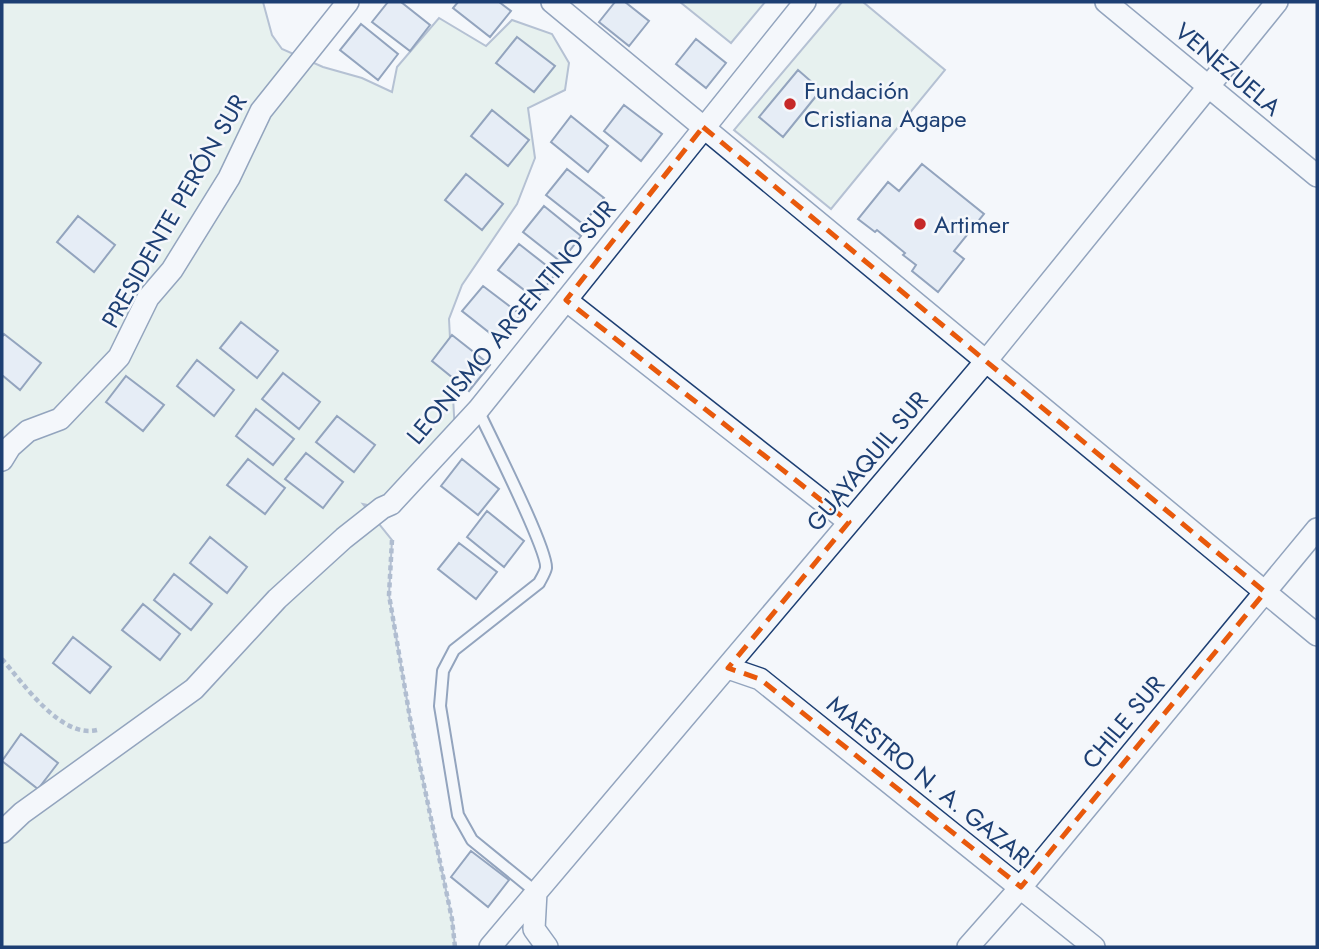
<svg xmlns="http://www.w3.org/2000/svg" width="1319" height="949" font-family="Jost,sans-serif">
	<rect width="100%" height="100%" fill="#f4f7fb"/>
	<path fill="#d7e8df" stroke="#687fa3" stroke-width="2" d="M2,2h261l9,33 10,14 41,18 39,11 30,14 5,-25 42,-49 47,28 26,-26 40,14 17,29 -4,27 -37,18 7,50 -18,46 -55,81 -13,34 6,115 -73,74 -19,-4 29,36 -3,55 21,123 42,201 3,28h-453z
		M680,2h85l-34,41z
		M842,2h21l82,68 -114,139 -97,-79z"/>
	<path fill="#d5e0f0" stroke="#1d3f73" stroke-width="2" d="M388,2h13l29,23 -20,26 -38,-29z
		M458,2h41l12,9 -21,26 -37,-29z
		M615,2h10l24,19 -20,25 -30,-24z
		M361,24l37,30 -20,26 -38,-30z
		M517,37l38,29 -21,26 -38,-29z
		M696,39l30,24 -20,25 -30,-24z
		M798,70l23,20 -38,47 -24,-20z
		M624,105l38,29 -21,27 -37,-30z
		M492,110l37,30 -21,26 -37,-30z
		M571,116l37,30 -20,26 -37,-30z
		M922,164l62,50 -30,37 10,8 -26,33 -26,-21 4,-6 -13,-10 2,-2 -28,-23 -2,2 -17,-13 30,-37 11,9z
		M567,169l37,29 -21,26 -37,-29z
		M466,174l37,30 -21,26 -37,-30z
		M544,206l37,30 -20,26 -38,-30z
		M78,216l37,29 -21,27 -37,-30z
		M519,244l37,29 -20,26 -38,-29z
		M483,286l38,29 -21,26 -38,-30z
		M241,322l37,29 -21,27 -37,-30z
		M4,334l37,29 -21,27 -18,-15v-38z
		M452,335l38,30 -21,26 -37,-30z
		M197,360l37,30 -20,26 -37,-30z
		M283,373l37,29 -21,27 -37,-30z
		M126,376l38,29 -21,26 -37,-29z
		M256,409l38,30 -21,26 -37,-29z
		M337,416l38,29 -21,27 -38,-30z
		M306,453l37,29 -20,26 -38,-29z
		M248,459l37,29 -20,26 -38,-29z
		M462,459l37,30 -21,26 -37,-29z
		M487,511l37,30 -20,26 -37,-30z
		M210,537l37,30 -20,26 -37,-30z
		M459,543l38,29 -21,27 -38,-30z
		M174,574l38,30 -21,26 -37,-30z
		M143,604l37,30 -20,26 -38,-30z
		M73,637l38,30 -21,26 -37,-30z
		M21,734l37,29 -20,26 -36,-28z
		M471,851l38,29 -21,27 -37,-30z"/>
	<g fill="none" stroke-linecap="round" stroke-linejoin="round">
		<g stroke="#1d3f73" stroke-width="14">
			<path id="lane" d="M478,410c11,24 70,140 68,158 -1,5 -5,11 -7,15l-85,67 -11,21 -3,35 18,109 14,25 64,52"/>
		</g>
		<g stroke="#1d3f73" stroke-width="24">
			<path id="street" d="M552,2l765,633
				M1106,2l211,174
				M566,300l283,222
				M2,460l8,-13 18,-16 32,-12 59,-62 29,-59 24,-28 57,-92 32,-67 87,-109
				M728,668l32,11 334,268
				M2,832l20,-19 172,-124 83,-90 67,-61 38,-30 9,-4 87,-94 327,-408
				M536,892l-2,37 13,18
				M490,947l496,-586 291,-359
				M968,947l53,-60 296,-358"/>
		</g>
		<path stroke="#5e769c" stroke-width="4.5" stroke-dasharray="5 3.5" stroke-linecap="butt" d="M392,540l-3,55 21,123 42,201 3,28
			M2,659c21,24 59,80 95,71"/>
		<use href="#lane" stroke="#f4f7fb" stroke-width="10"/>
		<use href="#street" stroke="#f4f7fb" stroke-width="21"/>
	</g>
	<path d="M0 0H1319V949H0ZM703,127l562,465 -244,295 -261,-208 -32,-11 121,-146 -283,-222z" fill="#f4f7fb" fill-opacity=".55" fill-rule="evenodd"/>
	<path fill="none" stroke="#e8590c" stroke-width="5" stroke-dasharray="14 9" stroke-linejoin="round" d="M703,127l562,465 -244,295 -261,-208 -32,-11 121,-146 -283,-222z"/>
	<g fill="#c62828" stroke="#f4f7fb" stroke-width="2.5">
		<circle cx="790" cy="104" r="7"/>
		<circle cx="920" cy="224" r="7"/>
	</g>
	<g text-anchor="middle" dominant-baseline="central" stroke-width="5" stroke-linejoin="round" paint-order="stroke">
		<g font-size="24" fill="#1d3f73" stroke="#f4f7fb">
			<text transform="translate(1228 69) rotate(40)">VENEZUELA</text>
			<text transform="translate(174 211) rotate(-60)">PRESIDENTE PERÓN SUR</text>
			<text transform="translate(511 322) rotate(-50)">LEONISMO ARGENTINO SUR</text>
			<text transform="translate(867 461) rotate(-50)">GUAYAQUIL SUR</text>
			<text transform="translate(1123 722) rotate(-50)">CHILE SUR</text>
			<text transform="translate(931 782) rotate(39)">MAESTRO N. A. GAZARI</text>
		</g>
		<g font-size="24" fill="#1d3f73" stroke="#f4f7fb" text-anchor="start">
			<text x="804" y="90">Fundación<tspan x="804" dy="28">Cristiana Agape</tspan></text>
			<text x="934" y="224">Artimer</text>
		</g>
	</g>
	<rect width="1319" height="949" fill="none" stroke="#1d3f73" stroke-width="7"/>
</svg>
